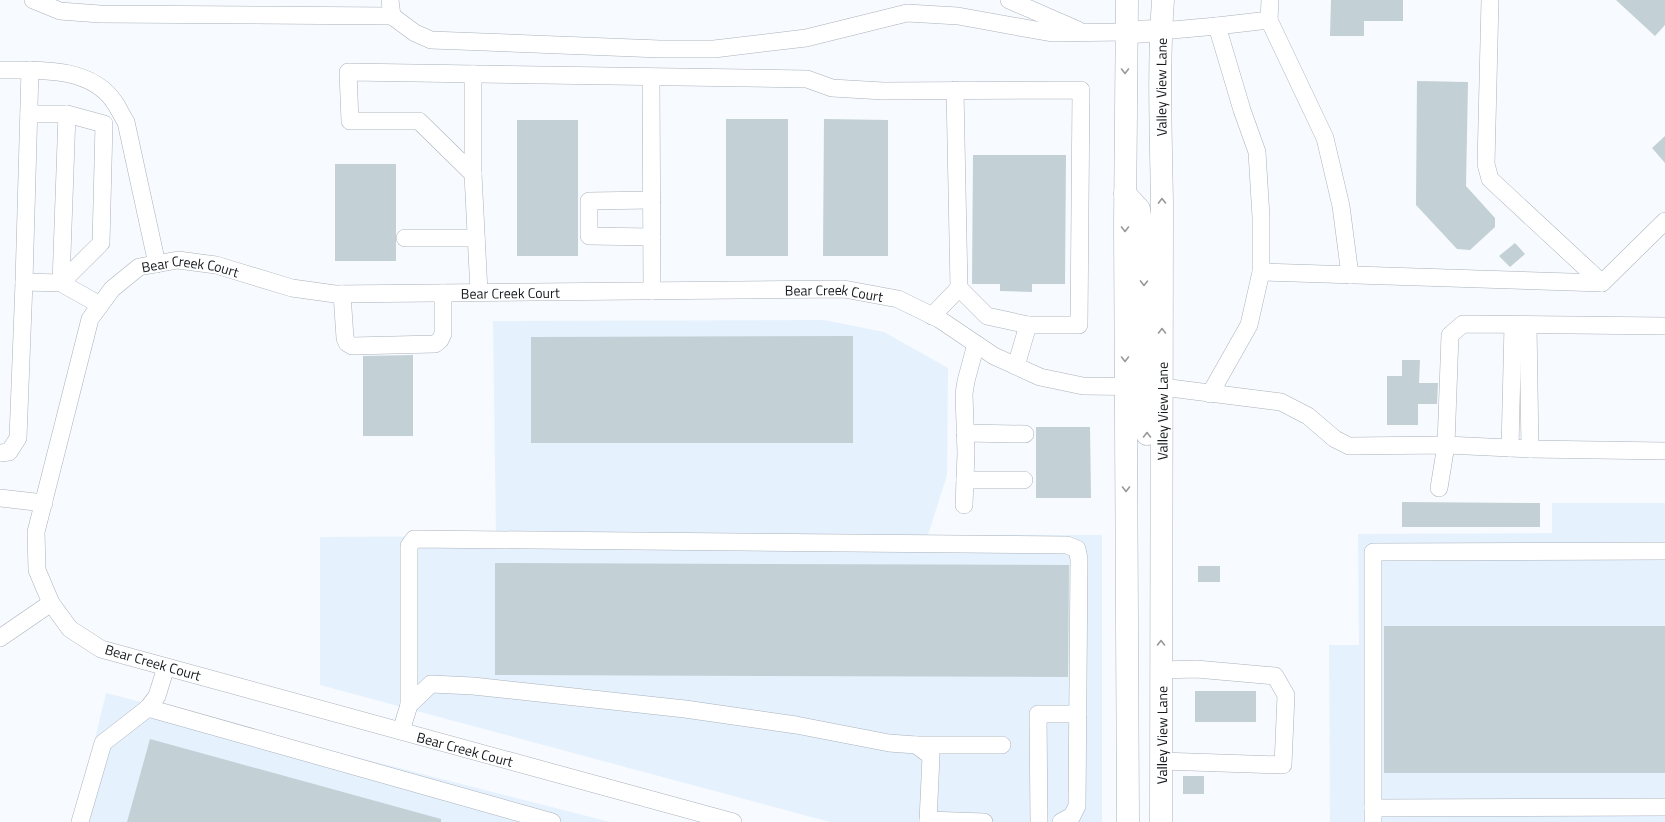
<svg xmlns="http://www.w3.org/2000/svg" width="1665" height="822" font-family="'Titillium Web',sans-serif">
	<rect width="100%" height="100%" fill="#f7fafe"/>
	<path fill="#e6f1fe" d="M824,320l60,12 64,36 -1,107 -19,60h174v287h-272l-510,-137v-148l176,-1 -3,-215z
		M1552,503h113v319h-335l-1,-177h30l-1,-111 194,-1z
		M106,693l504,129h-535z"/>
	<path fill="#c3d0d5" d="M1331,0h72v21h-39v15h-34z
		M1616,0h49v25l-10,11z
		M1417,81l51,1 -2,104 29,32v9l-25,23 -13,-1 -41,-44z
		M726,119h62v137h-62z
		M824,119l64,1v136h-65z
		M517,120h61v136h-61z
		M1665,136v27l-13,-15z
		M973,155h93l-1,129h-33v8l-32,-1v-7h-28z
		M335,164h61v97h-61z
		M1515,243l10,11 -15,13 -11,-11z
		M853,336v107h-322v-106z
		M413,355v81h-50v-80z
		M1402,360h18l-1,23h19l-1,21h-19v21h-31v-49h15z
		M1036,427h54l1,71h-55z
		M1402,502l138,1v24h-138z
		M495,563l574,2 -1,112 -573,-2z
		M1198,566h22v16h-22z
		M1384,626h281v147h-281z
		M1195,691h61v31h-61z
		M150,739l291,80v3h-314z
		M1183,776h21v18h-21z"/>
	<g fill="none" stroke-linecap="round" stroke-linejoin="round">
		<g stroke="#a9b2bb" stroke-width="18">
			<g id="minor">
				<path d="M33,0l27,11 40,3 292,2"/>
				<path d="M390,0l2,16 23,17 16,7 229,9h54l92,-11 101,-25 51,3 94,17 73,-1"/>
				<path d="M1009,0l69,30"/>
				<path d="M1490,0l-4,164 4,15 112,104"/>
				<path d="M1269,20l56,118 16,68 9,69"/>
				<path d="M1217,26l52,-6 1,-20"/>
				<path d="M1161,31l56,-5 25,84 15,42 4,65v55l-12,53 -39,69"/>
				<path d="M0,70c38,0 91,-4 115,33 4,6 7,13 11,19l31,142"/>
				<path d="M473,74v100"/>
				<path d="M651,77l1,214"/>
				<path d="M955,90l4,198"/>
				<path d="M29,114h38l37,10 -3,119 -40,40"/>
				<path d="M652,200l-63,1v35l63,1"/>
				<path d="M405,238h71"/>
				<path d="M1261,272l341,11 63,-62"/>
				<path d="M24,282l6,-212"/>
				<path d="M61,283l6,-169"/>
				<path d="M479,292l-6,-118 -54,-53h-69l-2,-49 459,7 25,9 51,3 198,-1 -2,235h-51l-12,41"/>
				<path d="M342,294l3,44 2,5 5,3 83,-2 5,-4 3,-6v-41"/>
				<path d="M932,316l27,-28 28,28 41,9"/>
				<path d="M1528,325l2,124"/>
				<path d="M965,433l60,1"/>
				<path d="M1510,448l3,-123"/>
				<path d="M0,453l9,-1 9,-14 6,-156 37,1 39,22"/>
				<path d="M965,480h59"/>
				<path d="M1439,488l7,-43 4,-110 13,-11 202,2"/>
				<path d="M0,498l44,5"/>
				<path d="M964,505l2,-52 -2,-59 2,-13 10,-37"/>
				<path d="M0,638l51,-35"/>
				<path d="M1161,670l35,-1 79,7 11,19 -3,70 -122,-4"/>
				<path d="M409,705v-159l5,-7 653,6 10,4 2,10 -2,247 -5,10 -11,6"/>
				<path d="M148,708l404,114"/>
				<path d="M401,731l8,-26 22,-21 42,2 212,23 111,16 93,18 27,2 15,11 -3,66"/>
				<path d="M916,745h86"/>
				<path d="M1373,808l292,-1"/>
				<path d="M928,820l56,2"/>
				<path d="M80,822l23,-79 45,-35 9,-12 9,-29"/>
				<path id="s1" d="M733,822l-632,-173 -31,-20 -19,-26 -14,-33 -1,-38 54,-213 22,-30 27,-22 39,-7 38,5 76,23 43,6 509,-5 54,10 41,20 55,37 46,21 43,9 79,1 119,15 27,14 27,23 14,7 97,-1 84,4 135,2"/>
				<path d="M1039,822l-1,-108h40"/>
				<path d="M1373,822v-270l292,-1"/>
			</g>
		</g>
		<g stroke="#a9b2bb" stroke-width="23">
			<g id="major">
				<path d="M1127,0l-2,223 3,599"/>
				<path d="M1125,32l36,-1"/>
				<path d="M1125,194l14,15 3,21 2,41v98l3,11 15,7"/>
				<path d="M1126,387l16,6 5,13v28"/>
				<path id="s2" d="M1161,822l1,-617c-1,-68 -4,-137 1,-205"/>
			</g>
		</g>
		<use href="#minor" stroke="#fff" stroke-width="17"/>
		<use href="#major" stroke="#fff" stroke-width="22"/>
	</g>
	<defs><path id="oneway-chevron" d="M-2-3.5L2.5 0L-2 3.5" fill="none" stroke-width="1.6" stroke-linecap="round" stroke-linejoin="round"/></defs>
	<g stroke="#979899">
		<use href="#oneway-chevron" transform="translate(1125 71) rotate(90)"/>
		<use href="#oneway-chevron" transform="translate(1162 201) rotate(-91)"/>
		<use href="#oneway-chevron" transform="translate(1125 229) rotate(90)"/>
		<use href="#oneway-chevron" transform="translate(1144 283) rotate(91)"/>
		<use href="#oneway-chevron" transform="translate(1162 331) rotate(-90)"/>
		<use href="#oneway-chevron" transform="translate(1125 359) rotate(90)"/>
		<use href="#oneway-chevron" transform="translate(1147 435) rotate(-90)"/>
		<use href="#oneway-chevron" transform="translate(1126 489) rotate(90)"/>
		<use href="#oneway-chevron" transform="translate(1161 643) rotate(-90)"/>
	</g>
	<g text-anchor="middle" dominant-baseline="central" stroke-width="3" stroke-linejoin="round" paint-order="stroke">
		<g font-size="14" fill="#171a1d" stroke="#fff">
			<text stroke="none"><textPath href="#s2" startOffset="735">Valley View Lane</textPath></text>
			<text stroke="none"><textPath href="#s1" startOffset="1142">Bear Creek Court</textPath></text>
			<text stroke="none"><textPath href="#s1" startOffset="1466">Bear Creek Court</textPath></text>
			<text stroke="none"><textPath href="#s1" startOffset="1790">Bear Creek Court</textPath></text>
			<text stroke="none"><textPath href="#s2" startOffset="411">Valley View Lane</textPath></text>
			<text transform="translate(153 662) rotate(16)">Bear Creek Court</text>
			<text stroke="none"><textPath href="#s2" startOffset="87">Valley View Lane</textPath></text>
			<text transform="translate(465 749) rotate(15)">Bear Creek Court</text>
		</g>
	</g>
</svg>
